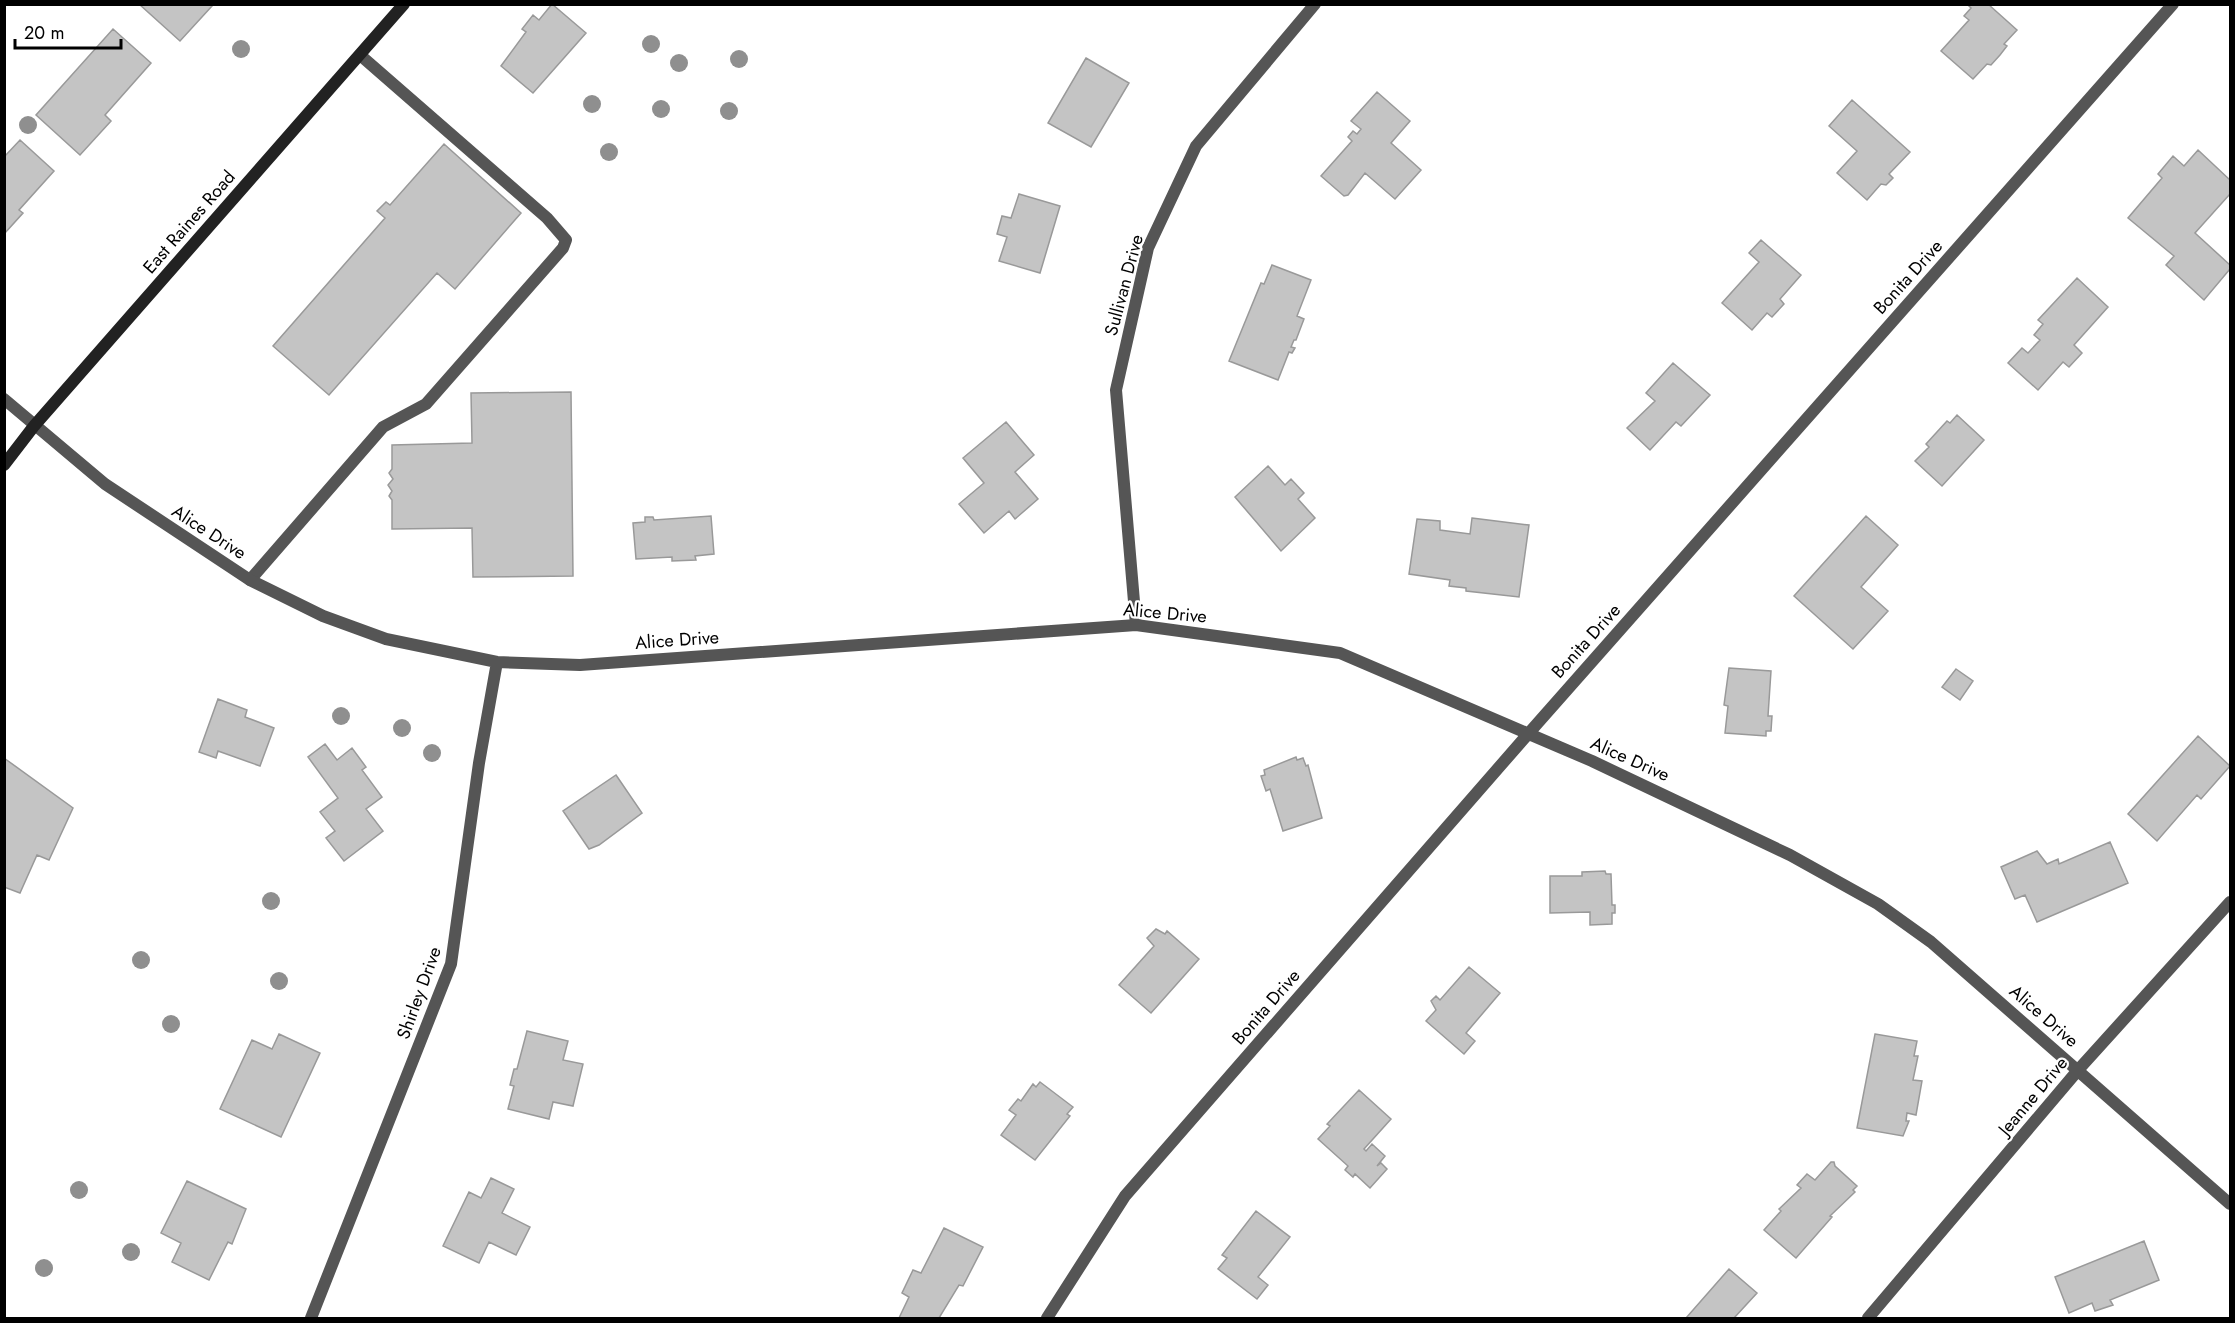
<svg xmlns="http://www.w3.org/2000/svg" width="2235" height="1323" font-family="Jost,sans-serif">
	<rect width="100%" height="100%" fill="#fff"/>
	<path fill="#c4c4c4" stroke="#999" stroke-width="1.5" d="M139,4h71l2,2 -32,35z
		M552,4l34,29 -53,60 -32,-27 25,-34 -4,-3 11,-14 6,5z
		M1988,4l29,26 -13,14 3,2 -7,9 -9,10 -4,-1 -14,15 -32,-28 28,-31 -5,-4 7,-8 -4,-4z
		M113,29l38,34 -46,52 6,6 -31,34 -44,-40z
		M1086,58l43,25 -38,64 -43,-24z
		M1377,92l33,29 -19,22 30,27 -26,29 -30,-26 -17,22 -4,1 -23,-20 31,-35 -4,-4 5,-6 4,3 4,-5 -10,-8z
		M1852,100l58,52 -21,22 4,4 -7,7 -5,-1 -14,16 -30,-27 20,-22 -28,-25z
		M20,140l34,31 -35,39 4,3 -19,21v-77z
		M444,144l77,69 -66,76 -18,-16 -108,122 -56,-49 112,-128 -8,-7 9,-9 4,3z
		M2198,150l32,30v14l-35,39 35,32v4l-26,31 -38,-35 8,-9 -46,-38 34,-40 -4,-4 15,-18 11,10z
		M1019,194l41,12 -20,67 -41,-12 8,-24 -10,-3 5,-18 9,2z
		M1761,240l40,35 -21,24 4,5 -12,13 -5,-4 -15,17 -30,-27 37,-41 -10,-9z
		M1272,265l39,15 -14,36 7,3 -8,21h-2l-3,7 4,1 -3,5 -3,-1 -11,28 -49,-19 32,-78 3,1z
		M2077,278l31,29 -34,38 8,8 -13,14 -6,-5 -25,28 -30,-27 14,-15 6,5 12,-13 -6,-5 9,-11 -5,-4z
		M1673,363l37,32 -29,31 -5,-4 -26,28 -23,-22 28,-27 -9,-8z
		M571,392l2,184 -100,1 -1,-49 -80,1v-29l-3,-4 3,-5 -4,-6 5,-6 -4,-6 3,-4v-24l80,-2 -1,-50z
		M1957,415l27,25 -42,46 -27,-25 14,-14 -3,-3 21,-23 3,2z
		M1006,422l28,33 -19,17 23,27 -23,20 -6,-8 -25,22 -25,-29 25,-21 -21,-25z
		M1268,466l17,19 6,-6 13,14 -6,6 17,19 -34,33 -46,-54z
		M711,516l3,38 -19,2 1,4 -24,1v-4l-36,2 -3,-36 12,-1v-5h8l1,3z
		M1866,516l32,29 -37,42 27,24 -35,38 -59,-53z
		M1472,518l57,7 -10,72 -53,-6v-3l-17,-2 1,-6 -41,-6 8,-55 23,2v9l30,4z
		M1729,668l42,3 -3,45h4l-1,15h-5v5l-41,-3 3,-27 -4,-1z
		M1956,669l17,12 -13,19 -18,-13z
		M218,699l29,11 -2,7 29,11 -14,38 -42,-15 -2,7 -17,-6z
		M2198,736l32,30 -29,33 -4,-4 -40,46 -29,-27z
		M325,744l12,16 15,-12 14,19 -4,3 20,27 -16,12 17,22 -39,30 -18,-23 9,-7 -15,-19 18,-14 -30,-41z
		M1296,757l1,3 6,-2 3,8 2,-1 14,53 -39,13 -13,-42 -4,2 -5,-15 4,-1 -1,-5z
		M4,758l69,50 -24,52 -12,-5 -17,38 -16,-6z
		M616,775l26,38 -43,32 -10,4 -26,-38z
		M2110,842l18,41 -91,39 -12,-27 -10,4 -14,-32 36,-16 10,13 11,-5 1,5z
		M1605,871l1,3h5l1,31h3v8h-3v11l-22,1v-13l-40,1v-37h32v-4z
		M1156,929l9,5 2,-3 32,28 -48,54 -32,-28 35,-39 -7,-8z
		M1469,967l31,26 -34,40 9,8 -11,13 -38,-33 10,-11 -5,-9 5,-5 4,4z
		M527,1031l41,10 -5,19 20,4 -10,42 -20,-4 -4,17 -41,-10 6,-23 -4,-1 4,-16h3z
		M279,1034l41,19 -39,84 -61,-28 32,-69 20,9z
		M1875,1034l42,7 -3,15h4l-5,24 9,1 -6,34 -9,-2 -1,8h3l-6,15 -46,-8z
		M1040,1082l33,25 -6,7 3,2 -35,44 -34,-25 15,-20 -7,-5 9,-11 3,2 12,-17 3,3z
		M1359,1090l32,29 -27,30 2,2 6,-7 13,12 -8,10 4,-3 6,6 -17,19 -15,-14 -2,3 -8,-7 3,-4 -30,-27 12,-13 -3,-2z
		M1831,1162h3l1,4 22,20 -4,4 2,2 -25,24 2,1 -36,41 -32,-28 17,-19 -2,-2 22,-21 -4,-3 10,-11 8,6z
		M491,1178l23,11 -12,24 28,14 -14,28 -27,-13 -10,21 -36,-17 26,-54 12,6z
		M187,1181l59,28 -14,35 -4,-2 -19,38 -37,-18 9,-19 -20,-10z
		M1256,1211l34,26 -32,40 10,8 -11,14 -39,-30 9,-11 -5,-3z
		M944,1228l39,19 -20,39 -4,-1 -20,33h-40l10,-21 -7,-4 11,-23 8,3z
		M2144,1241l15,39 -49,20 3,5 -18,6 -3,-8 -23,10 -14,-36z
		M1729,1269l28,24 -23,25h-48z"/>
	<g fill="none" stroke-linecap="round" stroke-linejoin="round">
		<path stroke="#555" stroke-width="12" d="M250,580l133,-153 43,-23 137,-156 3,-8 -19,-22 -187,-163"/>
		<path stroke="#555" stroke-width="12" d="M4,399l101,85 145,96 73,36 63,23 111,23 83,3 556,-40 204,28 252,108 198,94 88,49 53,38 299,262
			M1136,625l-20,-235 32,-142 48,-102 119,-142
			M311,1318l140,-354 28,-201 18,-101
			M1047,1318l78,-122 403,-462 645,-730
			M1868,1318l211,-249 151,-167"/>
		<path stroke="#222" stroke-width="12" d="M4,465l30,-39 370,-422"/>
	</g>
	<g fill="#8f8f8f">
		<circle cx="651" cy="44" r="9"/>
		<circle cx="241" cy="49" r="9"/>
		<circle cx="739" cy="59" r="9"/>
		<circle cx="679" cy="63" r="9"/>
		<circle cx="592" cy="104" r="9"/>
		<circle cx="661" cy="109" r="9"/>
		<circle cx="729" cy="111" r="9"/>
		<circle cx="28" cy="125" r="9"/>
		<circle cx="609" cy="152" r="9"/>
		<circle cx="341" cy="716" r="9"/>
		<circle cx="402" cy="728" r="9"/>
		<circle cx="432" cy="753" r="9"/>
		<circle cx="271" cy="901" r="9"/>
		<circle cx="141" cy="960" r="9"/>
		<circle cx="279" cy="981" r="9"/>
		<circle cx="171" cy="1024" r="9"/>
		<circle cx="79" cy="1190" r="9"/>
		<circle cx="131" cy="1252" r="9"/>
		<circle cx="44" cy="1268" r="9"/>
	</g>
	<g text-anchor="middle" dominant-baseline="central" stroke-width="4.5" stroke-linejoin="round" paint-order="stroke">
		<g font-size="18" fill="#000" stroke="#fff">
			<text transform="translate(189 222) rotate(-49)">East Raines Road</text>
			<text transform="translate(1908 277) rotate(-48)">Bonita Drive</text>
			<text transform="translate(1124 285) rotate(-75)">Sullivan Drive</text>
			<text transform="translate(209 532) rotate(33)">Alice Drive</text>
			<text transform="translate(1165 613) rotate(5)">Alice Drive</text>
			<text transform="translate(677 640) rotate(-4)">Alice Drive</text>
			<text transform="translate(1586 641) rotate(-48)">Bonita Drive</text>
			<text transform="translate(1630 759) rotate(24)">Alice Drive</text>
			<text transform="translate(419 993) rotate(-70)">Shirley Drive</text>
			<text transform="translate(1266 1007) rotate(-49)">Bonita Drive</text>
			<text transform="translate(2044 1016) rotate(41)">Alice Drive</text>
			<text transform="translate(2033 1096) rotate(-50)">Jeanne Drive</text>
		</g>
	</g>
	<rect width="2235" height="1323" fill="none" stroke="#000000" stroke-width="12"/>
	<path d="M15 39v9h106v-9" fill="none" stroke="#000000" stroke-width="3"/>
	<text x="24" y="39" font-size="18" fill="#000000" stroke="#ffffff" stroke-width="4.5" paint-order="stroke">20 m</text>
</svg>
